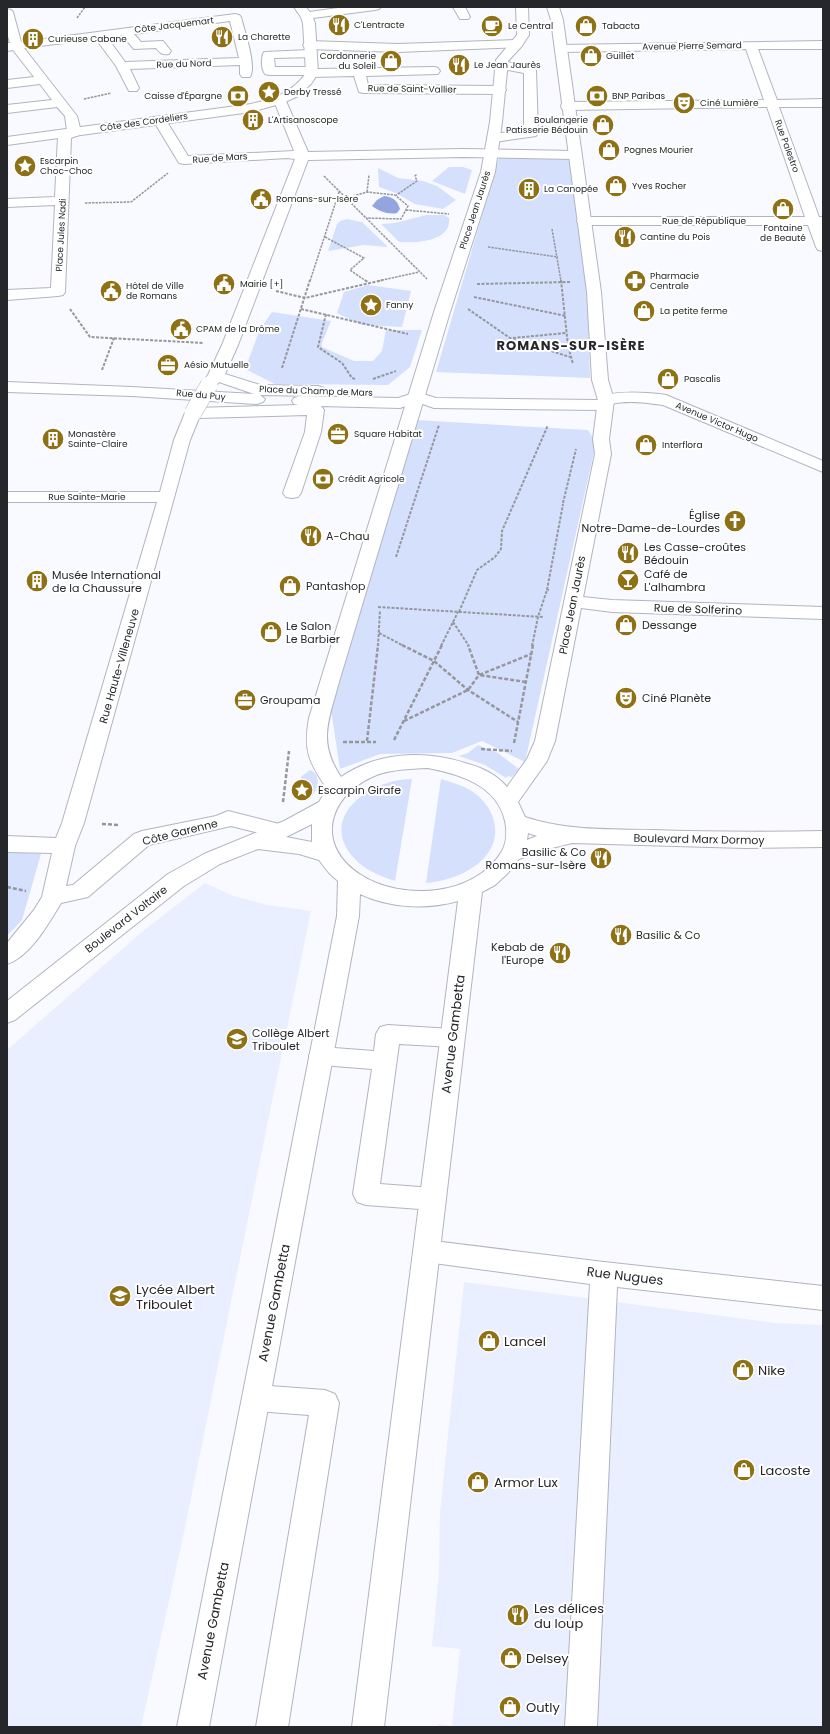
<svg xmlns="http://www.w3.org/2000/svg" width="830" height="1734" font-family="Poppins,sans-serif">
	<rect width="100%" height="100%" fill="#f8faff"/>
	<path fill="#eaefff" d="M205,883l29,13 34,9 43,6 -129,631 -41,185h-134v-677l136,-119z
		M464,1282l311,41 48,2v402h-385v-3l14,2 8,-77 -28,-3 7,-74 1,-60z"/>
	<path fill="#d5e0fd" d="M499,158l71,1 17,133 3,86 -154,-6z
		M449,167h14l9,3 -7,24 -33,-13z
		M378,168l20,10 25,3 14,5 19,14 -13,9 -28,-5 -19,-11 -17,-6z
		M426,215h18l5,3c3,24 -34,25 -50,24l-18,-18 14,-1z
		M347,219l15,3 26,25 -24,-2 -36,6 9,-27 3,-3z
		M368,285l43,6 -9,36 -40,-2 -25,-12 7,-21z
		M272,312l59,9 -9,22v4l32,14h19l9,-10 4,-21h36l-12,37 -22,18 -113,-1 -30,-15 15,-40z
		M415,420l173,10 8,13 -71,319 -43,-21 -30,12 -72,1 -40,15 -9,-59z
		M478,745l20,8 21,16 -7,8 -4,-1 -2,2 -21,-13 -26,-9 9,-3z
		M310,770c14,6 6,22 -1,30l-6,-9 -12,2 11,-17z
		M412,779l-17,102c-12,-4 -25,-9 -35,-17 -48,-42 7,-85 52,-85z
		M441,779c10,3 20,6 29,11 10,6 20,17 23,28 13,40 -34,63 -67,65z
		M7,852l34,2 -19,66 -15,16z"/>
	<path fill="#92a5de" d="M384,196c9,1 13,4 16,13l-3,4c-9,2 -18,-2 -25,-7l5,-6z"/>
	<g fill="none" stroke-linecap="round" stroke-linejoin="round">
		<g stroke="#b1b5c0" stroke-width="2">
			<path id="minor" d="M294,7h12l6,8 -2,2c-9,3 -11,-3 -16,-10z
				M453,7h12l5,10 -2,2h-8z
				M7,9l4,1 2,2 8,30 214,-28 4,1 2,2c3,13 16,49 9,60h-8l-2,-3v-9l-110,4 9,19 -2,3h-8l-13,-25 -20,-27 -72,9 53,68 4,16 -2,3 -8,3 -6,154 -2,3 -5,1 -51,4v-10l44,-2 4,-83 -48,2v-8l48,-2 3,-61 2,-3 7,-3 -2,-14 -8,-9 -50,6v-8l45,-5 -12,-16 -33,4v-8l27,-3 -21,-27 -6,1v-8h3l-3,-10zM230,21l9,37 -114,4 -18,-25 15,-2 12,14 22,-1c4,5 6,7 13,6l2,-3 -8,-10 -22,1 -7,-8z
				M517,40l4,1 2,3 -2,3 -123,5 -89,-3 -4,-1 -2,-3 2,-3 4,-1 89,3z
				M823,41v8h-65l19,51 46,-1v8h-44l40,110h4v34l-5,-1 -2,-3 -8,-22h-224l-5,-1 -2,-3 2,-3 5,-1h221l-38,-110 -200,3 -5,-1 -1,-3 1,-3 5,-1 197,-2 -18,-51 -185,3 -4,-1 -2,-3 2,-3z
				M310,50l4,1 2,3 -2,3 -40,1 1,9h37l5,2 117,-2 4,1 2,3 -2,3 -72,2 2,9 132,1 4,1 2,3 -2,3 -4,1 -137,-1 -4,-1 -5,-16 -42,1 -5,-2h-38l-4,-1c-4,-5 -4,-17 -1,-22z
				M501,61l29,5 4,1 2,3 2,63 -2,3 -42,6 -5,-1 -2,-3 2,-3 5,-1 30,-4v-57l-27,-5 -2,-3 2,-3z
				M280,97l4,1 2,3 22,51 155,-3 111,2 5,1 2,3 -2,3 -5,1 -111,-2 -155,3 -70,185 -13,29 35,11 58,1 6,2 2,3 -2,3 -6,2 -58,-1 5,4 -2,3 -6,2 -125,-8 -125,-4v-10l125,5 122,7 -35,-12c-5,7 -8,8 -16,6l-2,-3 7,-10 14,-30 73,-186 -8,-1 -103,6 -5,-1 -26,-43 1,-3h10l24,39 106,-5 -20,-50 2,-3z
				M417,392l19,6 161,2c11,-11 53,-7 69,-5l157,66v11l-160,-67c-15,-2 -36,-5 -51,-1 -4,2 -6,5 -11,6l-167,-2 -17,-6 -17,6 -79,-2 3,4 -3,22 -20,61 -3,4 -6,1 -6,-1 -3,-4 22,-61 2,-17 -108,3 -9,22 -106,383 -9,23 -9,40 7,-1 61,-51 8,-3 74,-15 12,-5 59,15 3,5 -3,5 -8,2 -48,-12 -82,19 -61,52 -27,6c-12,20 -31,54 -54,61v-21l27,-33 8,-13 10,-44 -45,-1v-16l49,2 6,-15 95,-321h-150v-10h153l14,-52 11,-27 2,-3 6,-2 105,-3 -4,-1 -2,-3 2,-3 6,-2 98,2z
				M573,596l39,4 211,7v12l-211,-7 -46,-6 -2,-4 2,-4z
				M388,1025l64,4 9,2 3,7 -3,7 -9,2 -53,-3 -19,140 53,4 9,3 4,8 -4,8 -9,3 -67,-5 -9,-3 -4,-8 19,-125 -51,-4 -9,-2 -3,-7 3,-7 9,-2 53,4 2,-17 4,-7z
				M426,1240l178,22 219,24v24l-206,-23 -20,440h-32l25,-443 -164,-22 -9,-3 -4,-8 4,-8z
				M256,1385l69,5 10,4 4,9 -51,324h-32l53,-312 -53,-4 -10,-4 -4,-9 4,-9z"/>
		</g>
		<g stroke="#b1b5c0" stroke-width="2">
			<path id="major" d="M345,7h36l-2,2 -4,1 -62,8 2,5 3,50 -7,11 -13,12 -15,7 -32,9 -244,33v-8l244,-33c22,-5 41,-11 55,-31l-3,-50 -3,-8 2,-2z
				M516,7h12l1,28 -8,12 -13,14 -6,61 -7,50 -45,140 -111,370c-10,38 -22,59 2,95 36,-25 83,-27 124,-14 16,4 31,11 42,24l20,-28 8,-18 60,-287 -2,-15 5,-39 -6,-20 -5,-88 -36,-272 -4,-13h12l4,13 38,272 7,88 6,20 -5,39 2,15 -56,287 -8,20 -29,41 7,15c42,14 84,12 127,13 57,2 114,2 171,1v16l-78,1 -173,-5 -28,7 -25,9 -11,14 -13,12 -13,7 -98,835h-32l106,-826c-32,9 -68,7 -98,-7l-1,22 -150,811h-32l160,-811 1,-35 -9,-8 -10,-13 -20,-6 -41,-5 -38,15 -36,22 -169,134 -8,3v-22l161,-127 36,-20 80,-33 35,-19 8,-13c-18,-27 -24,-38 -18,-71l125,-406 47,-140 9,-50 6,-62 21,-25zM428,768c31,6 69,17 77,53 2,9 2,21 -3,30 -27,46 -100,50 -141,24 -45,-28 -35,-77 11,-98 17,-8 37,-8 56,-9zM312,824v18l-26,-5zM528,833l9,3 -10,4z"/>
		</g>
		<path stroke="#95979b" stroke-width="1.5" stroke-dasharray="2.5 1" stroke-linecap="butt" d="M77,18l8,-11
			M84,99l27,-6
			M324,176l103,103
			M367,192l2,-17
			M395,196l22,-15 -2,-5 2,-2
			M346,198l21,-6 28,3 13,11 -7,13 -35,-1
			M85,203l46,-1 37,-29
			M406,210l43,4
			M552,229l9,52
			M325,237l39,21 -14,12 16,11
			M488,247l70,10
			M310,281l29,-89
			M378,281l41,-9"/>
		<path stroke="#95979b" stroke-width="2" stroke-dasharray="3 1.5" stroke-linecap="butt" d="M365,280l4,3
			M561,280l7,66 5,18
			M477,284l93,-2
			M276,291l29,7 78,-18
			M474,297l92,19
			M70,309l20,28 114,6
			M301,309l107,25
			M468,309l42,29 60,19
			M326,314l-8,33 24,16 10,15 3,1
			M513,338l53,-5
			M282,368l28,-88
			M102,370l12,-32
			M373,379l23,-8
			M563,503l13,-54
			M396,557l43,-132
			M547,590l16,-86
			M378,607l165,10
			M459,612l18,-42 18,-13 6,-8 1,-18 46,-106
			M453,622l16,24
			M379,633l25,13
			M378,646l2,-36
			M441,646l17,-34
			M532,646l6,-29 9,-27h2"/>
		<path stroke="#95979b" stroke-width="2.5" stroke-dasharray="4 2" stroke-linecap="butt" d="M402,645l32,16 34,29 50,32
			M526,682l-47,-7 52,-21
			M404,721l64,-31 11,-15 -11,-30
			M394,740l48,-95
			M367,741l11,-96
			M343,742h33
			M514,743l19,-98
			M481,749l31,2
			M283,802l6,-51
			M102,824l17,1
			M7,887l19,4"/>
		<use href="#minor" fill="#fff" fill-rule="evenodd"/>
		<use href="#major" fill="#fff" fill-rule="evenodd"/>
		<g stroke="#b1b5c0" stroke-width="18" stroke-linecap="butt">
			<path id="minor-bridge" d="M193,413l16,-28"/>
		</g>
		<use href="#minor-bridge" stroke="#fff" stroke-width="17"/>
	</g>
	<defs>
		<g id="restaurant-disc" transform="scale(1.15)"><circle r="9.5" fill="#8d7114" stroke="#fff"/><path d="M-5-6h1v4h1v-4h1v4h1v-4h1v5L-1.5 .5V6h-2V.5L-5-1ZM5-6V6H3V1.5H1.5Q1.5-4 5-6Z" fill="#fff"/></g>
		<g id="cafe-disc" transform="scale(1.15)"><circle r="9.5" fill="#8d7114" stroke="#fff"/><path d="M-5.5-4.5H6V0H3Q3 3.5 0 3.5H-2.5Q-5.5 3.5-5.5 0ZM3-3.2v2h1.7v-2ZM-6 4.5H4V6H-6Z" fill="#fff"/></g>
		<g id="shop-disc" transform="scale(1.15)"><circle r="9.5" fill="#8d7114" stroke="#fff"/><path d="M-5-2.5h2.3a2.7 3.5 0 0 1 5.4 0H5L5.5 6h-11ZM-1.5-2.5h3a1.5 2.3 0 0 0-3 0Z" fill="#fff"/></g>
		<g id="building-disc" transform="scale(1.15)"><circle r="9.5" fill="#8d7114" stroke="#fff"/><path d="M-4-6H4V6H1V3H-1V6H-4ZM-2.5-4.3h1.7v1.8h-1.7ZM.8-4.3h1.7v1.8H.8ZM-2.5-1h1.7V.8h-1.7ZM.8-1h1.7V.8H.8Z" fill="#fff"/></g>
		<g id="sight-disc" transform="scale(1.15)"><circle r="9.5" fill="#8d7114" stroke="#fff"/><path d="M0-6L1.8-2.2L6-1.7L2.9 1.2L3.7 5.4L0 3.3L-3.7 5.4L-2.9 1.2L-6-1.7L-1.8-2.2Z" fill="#fff"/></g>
		<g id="bank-disc" transform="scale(1.15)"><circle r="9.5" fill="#8d7114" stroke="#fff"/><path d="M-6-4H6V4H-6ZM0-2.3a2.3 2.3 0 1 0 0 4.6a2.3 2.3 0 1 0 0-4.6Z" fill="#fff"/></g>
		<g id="theatre-disc" transform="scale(1.15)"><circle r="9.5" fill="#8d7114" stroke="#fff"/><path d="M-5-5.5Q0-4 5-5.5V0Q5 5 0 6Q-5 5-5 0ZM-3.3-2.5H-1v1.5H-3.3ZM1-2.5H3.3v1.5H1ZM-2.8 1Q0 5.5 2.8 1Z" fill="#fff"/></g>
		<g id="civic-disc" transform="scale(1.15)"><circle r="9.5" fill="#8d7114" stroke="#fff"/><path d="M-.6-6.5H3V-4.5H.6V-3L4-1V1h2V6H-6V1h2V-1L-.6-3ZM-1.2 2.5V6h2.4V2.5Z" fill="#fff"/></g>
		<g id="pharmacy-disc" transform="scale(1.15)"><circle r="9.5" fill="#8d7114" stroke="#fff"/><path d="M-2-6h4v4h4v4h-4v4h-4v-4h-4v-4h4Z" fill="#fff"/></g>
		<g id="office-disc" transform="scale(1.15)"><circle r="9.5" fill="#8d7114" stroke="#fff"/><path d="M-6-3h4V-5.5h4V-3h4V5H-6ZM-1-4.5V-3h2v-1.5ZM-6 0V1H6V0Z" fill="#fff"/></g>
		<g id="church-disc" transform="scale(1.15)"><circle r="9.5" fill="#8d7114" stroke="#fff"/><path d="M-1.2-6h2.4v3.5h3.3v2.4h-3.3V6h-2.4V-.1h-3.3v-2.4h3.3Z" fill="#fff"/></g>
		<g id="bar-disc" transform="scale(1.15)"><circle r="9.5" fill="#8d7114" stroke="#fff"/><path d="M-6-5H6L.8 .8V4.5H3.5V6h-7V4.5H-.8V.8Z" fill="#fff"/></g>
		<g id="school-disc" transform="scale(1.15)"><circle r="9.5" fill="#8d7114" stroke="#fff"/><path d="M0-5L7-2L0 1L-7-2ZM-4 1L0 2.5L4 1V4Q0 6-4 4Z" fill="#fff"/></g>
	</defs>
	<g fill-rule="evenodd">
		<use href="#restaurant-disc" x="339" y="25"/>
		<use href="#cafe-disc" x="492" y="26"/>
		<use href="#shop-disc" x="586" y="26"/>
		<use href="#restaurant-disc" x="222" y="37"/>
		<use href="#building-disc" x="33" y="39"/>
		<use href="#shop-disc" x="591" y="56"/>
		<use href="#shop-disc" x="391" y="61"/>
		<use href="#restaurant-disc" x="459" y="65"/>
		<use href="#sight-disc" x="269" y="92"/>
		<use href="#bank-disc" x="238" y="96"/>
		<use href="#bank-disc" x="597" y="96"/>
		<use href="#theatre-disc" x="684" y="103"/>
		<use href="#building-disc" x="253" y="120"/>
		<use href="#shop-disc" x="603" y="125"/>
		<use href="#shop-disc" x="609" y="150"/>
		<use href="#sight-disc" x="25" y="166"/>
		<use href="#shop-disc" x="616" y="186"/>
		<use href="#building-disc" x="529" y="189"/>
		<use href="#civic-disc" x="261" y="199"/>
		<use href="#shop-disc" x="783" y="209"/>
		<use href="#restaurant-disc" x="625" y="237"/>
		<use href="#pharmacy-disc" x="635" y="281"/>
		<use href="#civic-disc" x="224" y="284"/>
		<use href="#civic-disc" x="111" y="291"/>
		<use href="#sight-disc" x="371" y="305"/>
		<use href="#shop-disc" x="644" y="311"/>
		<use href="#civic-disc" x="181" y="329"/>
		<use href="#office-disc" x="168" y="365"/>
		<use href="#shop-disc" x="668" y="379"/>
		<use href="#office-disc" x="338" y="434"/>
		<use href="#building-disc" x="53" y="439"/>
		<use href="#shop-disc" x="646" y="445"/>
		<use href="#bank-disc" x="323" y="479"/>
		<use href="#church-disc" x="735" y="521"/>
		<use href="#restaurant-disc" x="311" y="536"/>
		<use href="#restaurant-disc" x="628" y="553"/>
		<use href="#bar-disc" x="628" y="580"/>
		<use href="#building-disc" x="37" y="581"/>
		<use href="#shop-disc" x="290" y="586"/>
		<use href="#shop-disc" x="626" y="625"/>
		<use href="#shop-disc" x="271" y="632"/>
		<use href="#theatre-disc" x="626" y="698"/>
		<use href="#office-disc" x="245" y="700"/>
		<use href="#sight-disc" x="302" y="790"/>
		<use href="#restaurant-disc" x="601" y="858"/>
		<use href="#restaurant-disc" x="621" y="935"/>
		<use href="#restaurant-disc" x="560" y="953"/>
		<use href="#school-disc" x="237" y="1039"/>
		<use href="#school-disc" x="120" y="1296"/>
		<use href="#shop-disc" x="489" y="1341"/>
		<use href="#shop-disc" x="743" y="1370"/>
		<use href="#shop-disc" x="744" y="1470"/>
		<use href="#shop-disc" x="478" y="1482"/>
		<use href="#restaurant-disc" x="518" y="1615"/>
		<use href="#shop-disc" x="511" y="1658"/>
		<use href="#shop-disc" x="510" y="1707"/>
	</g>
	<g text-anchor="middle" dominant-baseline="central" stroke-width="4" stroke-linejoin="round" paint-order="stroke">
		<g font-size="9" fill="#25272b" stroke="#fff">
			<text transform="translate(174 25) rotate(-7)">Côte Jacquemart</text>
			<text transform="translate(692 46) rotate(-1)">Avenue Pierre Semard</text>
			<text transform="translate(184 64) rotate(-2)">Rue du Nord</text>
			<text transform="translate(412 89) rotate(1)">Rue de Saint-Vallier</text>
			<text transform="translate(144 122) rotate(-8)">Côte des Cordeliers</text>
			<text transform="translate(787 146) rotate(70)">Rue Palestro</text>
			<text transform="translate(220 158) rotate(-4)">Rue de Mars</text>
			<text transform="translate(475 210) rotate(-72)">Place Jean Jaurès</text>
			<text x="704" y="221">Rue de République</text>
			<text transform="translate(61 235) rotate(-87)">Place Jules Nadi</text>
			<text transform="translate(316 391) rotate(2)">Place du Champ de Mars</text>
			<text transform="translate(201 395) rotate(5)">Rue du Puy</text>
			<text transform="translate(717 422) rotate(23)">Avenue Victor Hugo</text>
			<text x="87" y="497">Rue Sainte-Marie</text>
		</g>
		<g font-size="9" fill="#25272b" stroke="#fff" text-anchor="start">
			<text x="354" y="25">C'Lentracte</text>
			<text x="508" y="26">Le Central</text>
			<text x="602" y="26">Tabacta</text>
			<text x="238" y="37">La Charette</text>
			<text x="48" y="39">Curieuse Cabane</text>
			<text x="376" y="56" text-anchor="end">Cordonnerie<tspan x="376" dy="10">du Soleil</tspan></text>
			<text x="606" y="56">Guillet</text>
			<text x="474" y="65">Le Jean Jaurès</text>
			<text x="284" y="92">Derby Tressé</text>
			<text x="222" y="96" text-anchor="end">Caisse d'Épargne</text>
			<text x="612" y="96">BNP Paribas</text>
			<text x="700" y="103">Ciné Lumière</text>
			<text x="268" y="120">L'Artisanoscope</text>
			<text x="588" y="120" text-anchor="end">Boulangerie<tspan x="588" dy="10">Patisserie Bédouin</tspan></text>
			<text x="624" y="150">Pognes Mourier</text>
			<text x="40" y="161">Escarpin<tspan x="40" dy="10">Choc-Choc</tspan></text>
			<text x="632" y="186">Yves Rocher</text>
			<text x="544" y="189">La Canopée</text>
			<text x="276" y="199">Romans-sur-Isère</text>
			<text x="783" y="228" text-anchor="middle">Fontaine<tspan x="783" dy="10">de Beauté</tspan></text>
			<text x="640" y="237">Cantine du Pois</text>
			<text x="650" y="276">Pharmacie<tspan x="650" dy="10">Centrale</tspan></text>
			<text x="240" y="284">Mairie [+]</text>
			<text x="126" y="286">Hôtel de Ville<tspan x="126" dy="10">de Romans</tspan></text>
			<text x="386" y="305">Fanny</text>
			<text x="660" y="311">La petite ferme</text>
			<text x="196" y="329">CPAM de la Drôme</text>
			<text x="184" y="365">Aésio Mutuelle</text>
			<text x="684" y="379">Pascalis</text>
			<text x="68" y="434">Monastère<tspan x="68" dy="10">Sainte-Claire</tspan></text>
			<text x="354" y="434">Square Habitat</text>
			<text x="662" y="445">Interflora</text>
			<text x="338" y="479">Crédit Agricole</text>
		</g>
		<g font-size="11" fill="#25272b" stroke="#fff" text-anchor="start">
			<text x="720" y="515" text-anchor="end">Église<tspan x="720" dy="13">Notre-Dame-de-Lourdes</tspan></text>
			<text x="326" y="536">A-Chau</text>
			<text x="644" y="547">Les Casse-croûtes<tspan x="644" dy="13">Bédouin</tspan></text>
			<text x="644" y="574">Café de<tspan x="644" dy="13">L'alhambra</tspan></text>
			<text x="52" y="575">Musée International<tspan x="52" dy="13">de la Chaussure</tspan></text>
			<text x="306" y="586">Pantashop</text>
			<text x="642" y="625">Dessange</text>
			<text x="286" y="626">Le Salon<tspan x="286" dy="13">Le Barbier</tspan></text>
			<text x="642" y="698">Ciné Planète</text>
			<text x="260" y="700">Groupama</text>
			<text x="318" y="790">Escarpin Girafe</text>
			<text x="586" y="852" text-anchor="end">Basilic &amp; Co<tspan x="586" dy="13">Romans-sur-Isère</tspan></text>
			<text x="636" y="935">Basilic &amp; Co</text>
			<text x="544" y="947" text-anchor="end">Kebab de<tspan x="544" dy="13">l'Europe</tspan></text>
			<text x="252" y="1033">Collège Albert<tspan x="252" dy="13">Triboulet</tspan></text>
		</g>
		<g font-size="11" fill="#25272b" stroke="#fff">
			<text transform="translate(572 605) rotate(-79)">Place Jean Jaurès</text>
			<text transform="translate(698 609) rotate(2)">Rue de Solferino</text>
			<text transform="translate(119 666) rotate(-74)">Rue Haute-Villeneuve</text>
			<text transform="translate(180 832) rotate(-14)">Côte Garenne</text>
			<text transform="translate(699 839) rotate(1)">Boulevard Marx Dormoy</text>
			<text transform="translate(126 919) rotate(-38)">Boulevard Voltaire</text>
		</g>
		<g font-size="13" font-weight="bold" letter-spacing="1" fill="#25272b" stroke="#fff">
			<text x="571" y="345">ROMANS-SUR-ISÈRE</text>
		</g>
		<g font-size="13" fill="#25272b" stroke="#fff">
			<text transform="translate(453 1034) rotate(-83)">Avenue Gambetta</text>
			<text transform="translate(625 1276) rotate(7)">Rue Nugues</text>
			<text transform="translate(274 1303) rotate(-79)">Avenue Gambetta</text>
			<text transform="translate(213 1621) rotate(-79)">Avenue Gambetta</text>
		</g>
		<g font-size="13" fill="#25272b" stroke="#fff" text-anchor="start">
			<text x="136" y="1289">Lycée Albert<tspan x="136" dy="15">Triboulet</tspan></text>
			<text x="504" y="1341">Lancel</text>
			<text x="758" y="1370">Nike</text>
			<text x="760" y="1470">Lacoste</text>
			<text x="494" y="1482">Armor Lux</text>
			<text x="534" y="1608">Les délices<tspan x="534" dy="15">du loup</tspan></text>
			<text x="526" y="1658">Delsey</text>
			<text x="526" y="1707">Outly</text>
		</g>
	</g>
	<rect width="830" height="1734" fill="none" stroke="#25272b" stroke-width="16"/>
</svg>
